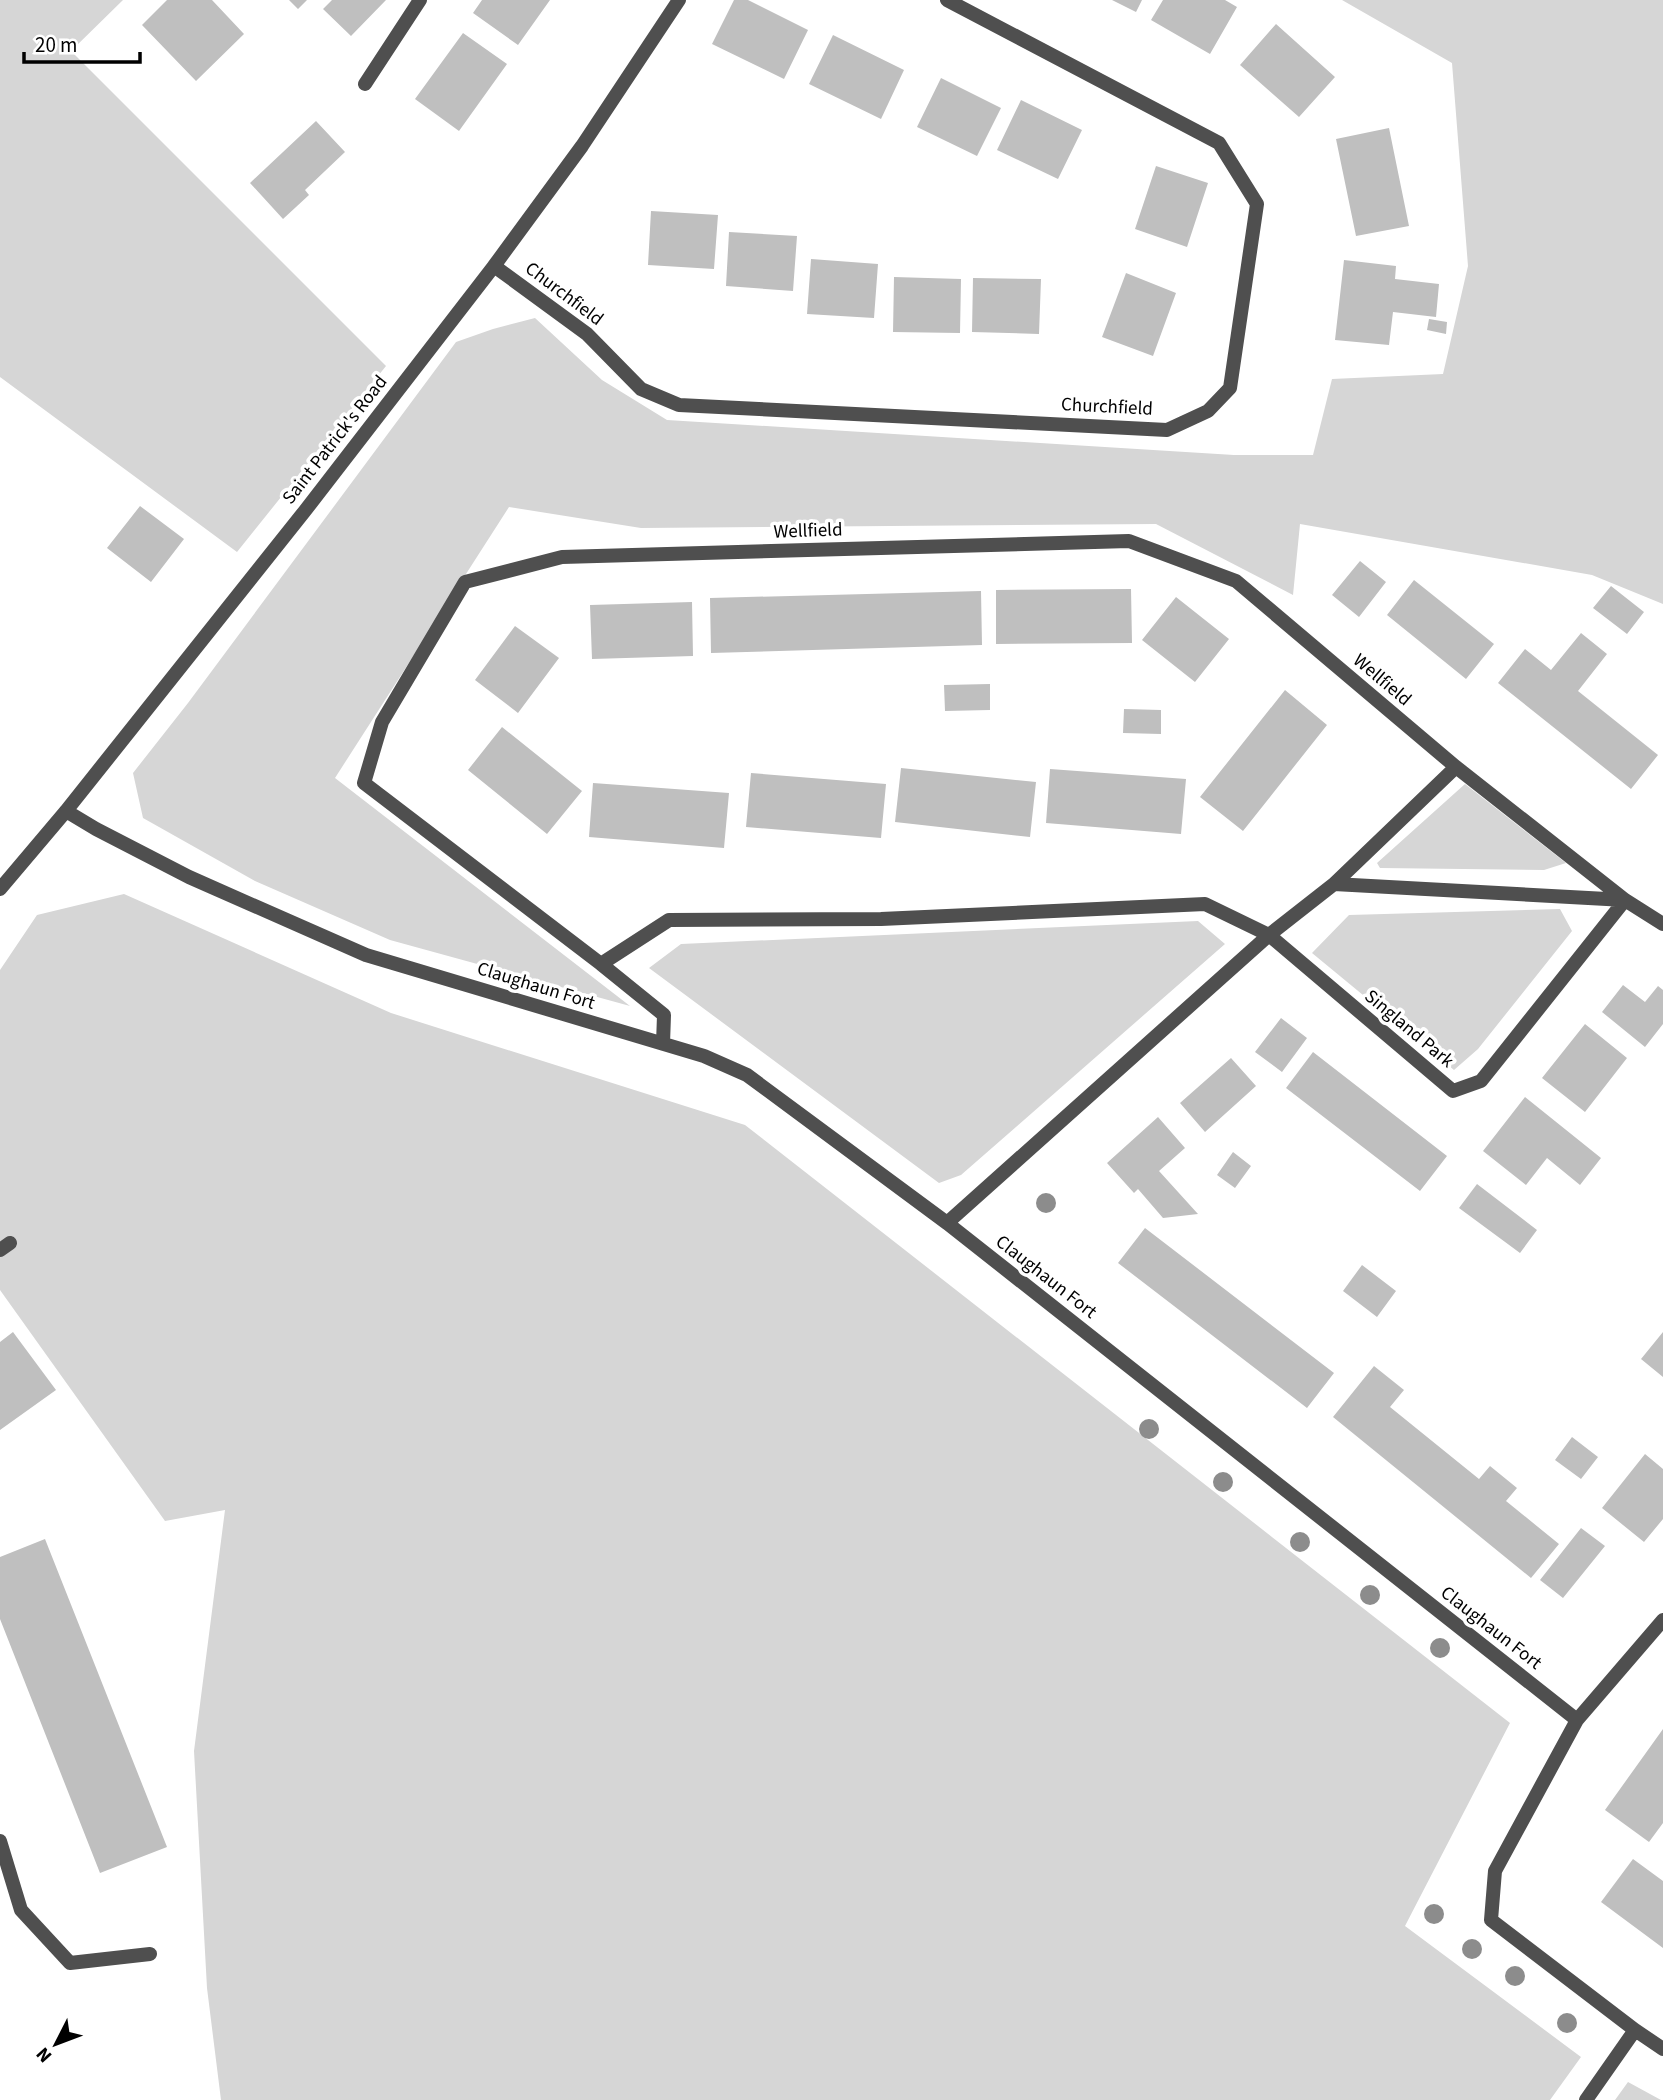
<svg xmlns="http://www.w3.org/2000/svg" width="1663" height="2100" font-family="'Source Sans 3',sans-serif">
	<rect width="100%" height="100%" fill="#fff"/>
	<path fill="#d6d6d6" d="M0,0h123l-52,51 315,315 -149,186 -237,-175z
		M1342,0h321v604l-71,-29 -292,-51 -7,71 -137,-71 -515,4 -132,-21 -174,271 295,228 -240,-66 -135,-59 -112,-63 -10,-45 55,-70 268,-361 37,-13 42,-11 67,62 65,40 567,35h79l19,-76 111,-5 25,-108 -16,-203z
		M1465,784l101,79 -22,7 -164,-2 -3,-5z
		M124,894l267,119 354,112 765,598 -105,203 176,131 -31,43h-1329l-14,-112 -13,-237 31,-241 -60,11 -165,-231v-320l37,-55z
		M1560,909l12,22 -94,118 -24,21 -142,-117 37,-38z
		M1198,921l27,23 -264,231 -22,8 -290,-215 32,-24z
		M1628,2082l33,18h-46z"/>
	<path fill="#bfbfbf" d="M167,0h45l32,34 -48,47 -54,-56z
		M289,0h18l-9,9z
		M332,0h54l-35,36 -28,-27z
		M482,0h68l-32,45 -45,-32z
		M734,0h14l60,30 -24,49 -72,-35z
		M1112,0h30l-6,12z
		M1163,0h62l12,7 -27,47 -59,-34z
		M1276,24l59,53 -36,40 -59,-52z
		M463,33l44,31 -48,67 -44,-32z
		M833,35l71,35 -23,49 -72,-35z
		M941,78l60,30 -24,48 -60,-29z
		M1021,100l61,30 -24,49 -61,-29z
		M316,121l29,31 -40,38 4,5 -26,24 -33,-36z
		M1389,128l20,98 -53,10 -20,-97z
		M1156,166l52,17 -21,64 -52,-18z
		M651,211l67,4 -4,54 -66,-4z
		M729,232l68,4 -4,55 -67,-5z
		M811,259l67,5 -4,54 -67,-4z
		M1344,260l52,6 -1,13 44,5 -3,33 -43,-5 -4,33 -54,-5z
		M1126,273l50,20 -23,63 -51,-19z
		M894,277l67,2 -1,54 -67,-1z
		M973,278l68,1 -2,55 -67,-2z
		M1429,319l18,3 -1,12 -19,-4z
		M140,506l44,33 -33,43 -44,-34z
		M1360,561l26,21 -27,35 -27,-22z
		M1414,580l80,64 -28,35 -79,-64z
		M1611,586l33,26 -17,22 -34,-26z
		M1131,589l1,54 -136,1v-54z
		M981,591l1,54 -271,8 -1,-55z
		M1176,597l53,42 -34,43 -53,-42z
		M692,602l1,54 -101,3 -2,-54z
		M515,626l44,32 -41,55 -43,-33z
		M1581,633l26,21 -29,37 80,64 -27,34 -133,-106 27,-34 26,21z
		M990,684v26l-45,1 -1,-26z
		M1285,690l42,35 -84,106 -43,-34z
		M1124,709l37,1v24l-38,-1z
		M502,727l80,64 -35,43 -79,-64z
		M901,768l135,14 -6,55 -135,-15z
		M1050,769l136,10 -5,55 -135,-11z
		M751,773l135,11 -5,54 -135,-11z
		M593,783l136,10 -5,55 -135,-11z
		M1623,985l22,17 13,-16 5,4v34l-18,23 -43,-35z
		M1281,1018l26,20 -25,34 -27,-20z
		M1585,1024l42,34 -42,54 -43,-34z
		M1313,1052l134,104 -27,35 -134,-103z
		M1231,1058l25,28 -51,46 -25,-29z
		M1525,1097l76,61 -21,27 -33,-27 -21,27 -43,-34z
		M1158,1117l27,31 -26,23 39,43 -35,4 -25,-29 -4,4 -27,-30z
		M1233,1152l18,14 -16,22 -18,-13z
		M1477,1184l60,46 -17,23 -61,-45z
		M1145,1228l189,145 -27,35 -189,-145z
		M1362,1265l34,26 -19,26 -34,-26z
		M13,1332l43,58 -56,40v-88z
		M1663,1332v45l-22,-18z
		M1374,1366l30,24 -14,17 89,72 11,-13 27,22 -11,13 53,43 -28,34 -198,-161z
		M1572,1437l26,20 -17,22 -26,-19z
		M1645,1454l18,15v50l-19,23 -42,-34z
		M1581,1528l24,18 -42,52 -23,-18z
		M45,1539l122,308 -67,26 -100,-254v-62z
		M1663,1729v94l-14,19 -44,-32z
		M1633,1859l30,22v67l-62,-46z"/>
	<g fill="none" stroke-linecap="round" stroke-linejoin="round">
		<path stroke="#4f4f4f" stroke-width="14" d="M365,84l55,-84
			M494,266l93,68 54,55 38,16 488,25 41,-19 22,-23 27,-184 -38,-61 -272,-143
			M66,811l30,18 93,48 177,78 338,101 43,19 200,148 630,497 -82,151 -4,49 144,110 28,19
			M1334,884l122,-117
			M0,889l66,-78 238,-299 190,-246 88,-120 97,-146
			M601,964l68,-44 212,-1 324,-15 64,31 184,156 28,-10 144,-181
			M663,1044l1,-29 -63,-51 -237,-181 18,-61 83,-140 97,-25 567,-16 107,40 220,186 169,133 38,24
			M947,1223l322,-288 65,-51 291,16
			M0,1250l10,-7
			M1577,1720l86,-100
			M0,1841l21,69 49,53 80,-9
			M1586,2100l49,-70"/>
	</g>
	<g fill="#8c8c8c">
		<circle cx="1046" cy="1203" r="10"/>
		<circle cx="1149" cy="1429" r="10"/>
		<circle cx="1223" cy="1482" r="10"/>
		<circle cx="1300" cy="1542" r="10"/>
		<circle cx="1370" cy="1595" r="10"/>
		<circle cx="1440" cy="1648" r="10"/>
		<circle cx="1434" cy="1914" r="10"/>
		<circle cx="1472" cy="1949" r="10"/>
		<circle cx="1515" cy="1976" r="10"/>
		<circle cx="1567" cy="2023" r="10"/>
	</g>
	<g text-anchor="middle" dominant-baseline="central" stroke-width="7" stroke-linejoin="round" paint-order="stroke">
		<g font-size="19" fill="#000" stroke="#fff">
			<text transform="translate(564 294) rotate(37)">Churchfield</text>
			<text transform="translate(1107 407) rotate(3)">Churchfield</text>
			<text transform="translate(335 440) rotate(-52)">Saint Patrick's Road</text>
			<text transform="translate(808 531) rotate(-2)">Wellfield</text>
			<text transform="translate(1382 680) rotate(40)">Wellfield</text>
			<text transform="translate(536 986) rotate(17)">Claughaun Fort</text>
			<text transform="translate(1409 1029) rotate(40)">Singland Park</text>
			<text transform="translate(1046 1277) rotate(38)">Claughaun Fort</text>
			<text transform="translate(1491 1628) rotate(38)">Claughaun Fort</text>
		</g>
	</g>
	<g transform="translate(56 2044) rotate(228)" stroke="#ffffff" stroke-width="5" paint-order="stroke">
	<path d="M0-5L12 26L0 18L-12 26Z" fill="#000000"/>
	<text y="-10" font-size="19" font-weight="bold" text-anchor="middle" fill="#000000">N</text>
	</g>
	<path d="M24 52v10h116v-10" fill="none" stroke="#000000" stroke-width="3.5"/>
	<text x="35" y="52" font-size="21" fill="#000000" stroke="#ffffff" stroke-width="5" paint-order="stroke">20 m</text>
</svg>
